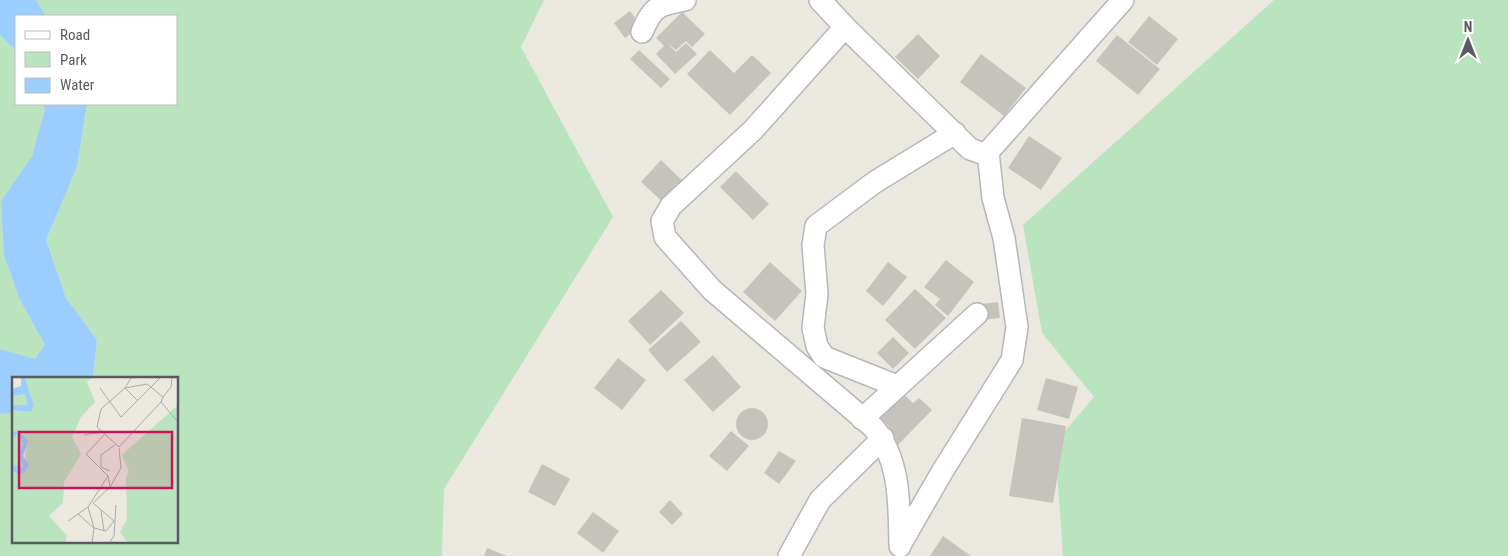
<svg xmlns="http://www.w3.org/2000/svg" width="1508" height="556" font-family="'Roboto Condensed',sans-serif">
	<rect width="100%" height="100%" fill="#ebe9df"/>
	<path fill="#bae4bd" d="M36,0h508l-23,47 92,170 -169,272 -2,67h-442v-142l14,-1v129h164v-164h-89l4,-3 4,-35 -31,-42 -20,-58 31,-73 10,-63h89v-88h-130z
		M1274,0h234v556h-445l-8,-113 39,-46 -52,-64 -19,-108z
		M0,35l16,16v53h27l2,5 -13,47 -31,45 3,55 16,44 25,45 -10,15 -35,-11z"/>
	<path fill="#9bcdff" d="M0,0h36l10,16h-30v35l-16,-16z
		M43,104h44l-10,63 -31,73 20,58 31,42 -4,35 -4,3h-75v35l-14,1v-65l35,10 10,-14 -25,-45 -16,-44 -3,-55 31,-45 13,-47z"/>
	<path fill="#c6c3bc" d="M630,11l11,15 -16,12 -11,-15z
		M682,12l23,22 -13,13 -6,-6 -10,9 -9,-7 9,9 10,-9 11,11 -22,20 -19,-20 8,-8 -8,-8z
		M1149,16l29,23 -21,26 -29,-23z
		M918,34l22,22 -22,23 -23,-22z
		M1117,35l43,34 -22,26 -42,-34z
		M639,50l31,29 -9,9 -31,-29z
		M710,50l24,23 18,-18 19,18 -41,42 -43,-41z
		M981,54l45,34 -22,28 -44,-34z
		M1029,136l33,22 -21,32 -33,-22z
		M661,160l24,23 -20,21 -24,-22z
		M736,171l33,33 -16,16 -33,-33z
		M946,260l28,22 -26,34 -13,-11 5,-6 -16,-12z
		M770,262l32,29 -27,30 -32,-29z
		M888,262l19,15 -24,29 -17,-15z
		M915,289l31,29 -31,31 -30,-29z
		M661,290l23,23 -34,32 -22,-24z
		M998,302l2,16 -17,2 -2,-16z
		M681,321l20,21 -34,30 -19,-22z
		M893,337l16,16 -16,16 -16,-16z
		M713,355l28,32 -28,25 -29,-32z
		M618,358l28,22 -24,30 -28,-22z
		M1046,378l32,9 -9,32 -32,-9z
		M899,390l14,13 6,-5 13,12 -34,35 -14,-13 5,-5 -12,-13z
		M736 424a16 16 0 1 1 32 0a16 16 0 1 1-32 0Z
		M1022,418l44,8 -13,77 -44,-7z
		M731,431l18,15 -22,25 -18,-15z
		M779,451l17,10 -17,23 -15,-11z
		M542,464l28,15 -15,27 -27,-14z
		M670,500l13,14 -11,11 -13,-13z
		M593,512l26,19 -16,22 -26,-20z
		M943,536l28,20h-41z
		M487,548l20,8h-23z"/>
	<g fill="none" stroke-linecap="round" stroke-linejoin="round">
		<g stroke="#b5b7bc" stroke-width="24">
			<path id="street" d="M820,0l25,27 125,122 11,4 7,-1 135,-152
				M845,27l-92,103 -82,76 -9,15 3,16 47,53 161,137c28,33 26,78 27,119
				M642,32c11,-26 16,-27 43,-32
				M897,386l-73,-29 -7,-11 -4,-18 4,-34 -4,-49 3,-19 59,-44 80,-49
				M862,419l115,-105
				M900,545l42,-73 70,-112 5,-33 -13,-89 -11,-40 -5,-46
				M789,556l31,-56 63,-62"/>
		</g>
		<use href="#street" stroke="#fff" stroke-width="21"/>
	</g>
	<g transform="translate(12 377)">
		<rect width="166" height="166" fill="#ebe9df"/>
		<path d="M13,1h66l-4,4 8,20 -14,15 -9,20 9,17 -17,28 -1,21 -14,13 18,20 -2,7h-53v-72l12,2 2,-24 -8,-19 -6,2v-22l19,2 3,-7zM13,17l4,11h-17v-9zM166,28v138h-50l-8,-11 7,-13 -1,-42 3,-5 -7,-17zM5,57l6,9 -1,25 -10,-3v-26z" fill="#bae4bd"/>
		<path d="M9,1h4l9,27 -3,7 -19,-2v-5h16l-3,-11 -13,2v-7l9,-3zM6,53l10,11 -5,15 6,10 -5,7 -5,1 -7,-3v-6l11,2 -4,-15 4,-9 -6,-9 -5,5v-7z" fill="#9bcdff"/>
		<path fill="none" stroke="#acaca8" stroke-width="1" d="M119,1l-6,10 12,12M88,11l21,29 39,-39M151,20l-2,5 17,20M149,25l-42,45 -22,-20 4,-18 24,-21 22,-4 16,13 8,-10 1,-9M72,58l18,-3M92,58l-18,19 22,22 2,11M98,94l-9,-4v-12l14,-10M81,126l21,18 -8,10 -12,-3 -6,-21 20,-31M81,126l17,-16 11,-19 -2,-20M89,134l3,20M66,137l16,14 -2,15M56,144l20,-14M97,166l5,-7 2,-31"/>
		<path fill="#c2185b" fill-opacity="0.15" stroke="#c2185b" stroke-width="2.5" d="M7,55h153v56h-153z"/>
		<rect width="166" height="166" fill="none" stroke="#585b60" stroke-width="2.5"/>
	</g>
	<rect x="15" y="15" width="162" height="90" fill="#ffffff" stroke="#bcbdbf"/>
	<rect x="25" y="31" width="25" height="8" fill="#ffffff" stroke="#bcbdbf"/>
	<text x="60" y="40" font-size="15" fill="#585b60">Road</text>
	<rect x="25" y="52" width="25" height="15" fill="#bae4bd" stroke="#bcbdbf"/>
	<text x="60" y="65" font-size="15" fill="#585b60">Park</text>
	<rect x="25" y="78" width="25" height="15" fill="#9bcdff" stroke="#bcbdbf"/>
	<text x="60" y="90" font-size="15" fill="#585b60">Water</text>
	<g transform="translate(1468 40)" stroke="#ffffff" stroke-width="4" paint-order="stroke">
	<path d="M0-4L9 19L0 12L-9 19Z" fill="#585b60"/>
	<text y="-8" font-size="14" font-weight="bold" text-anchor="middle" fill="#585b60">N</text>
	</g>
</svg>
